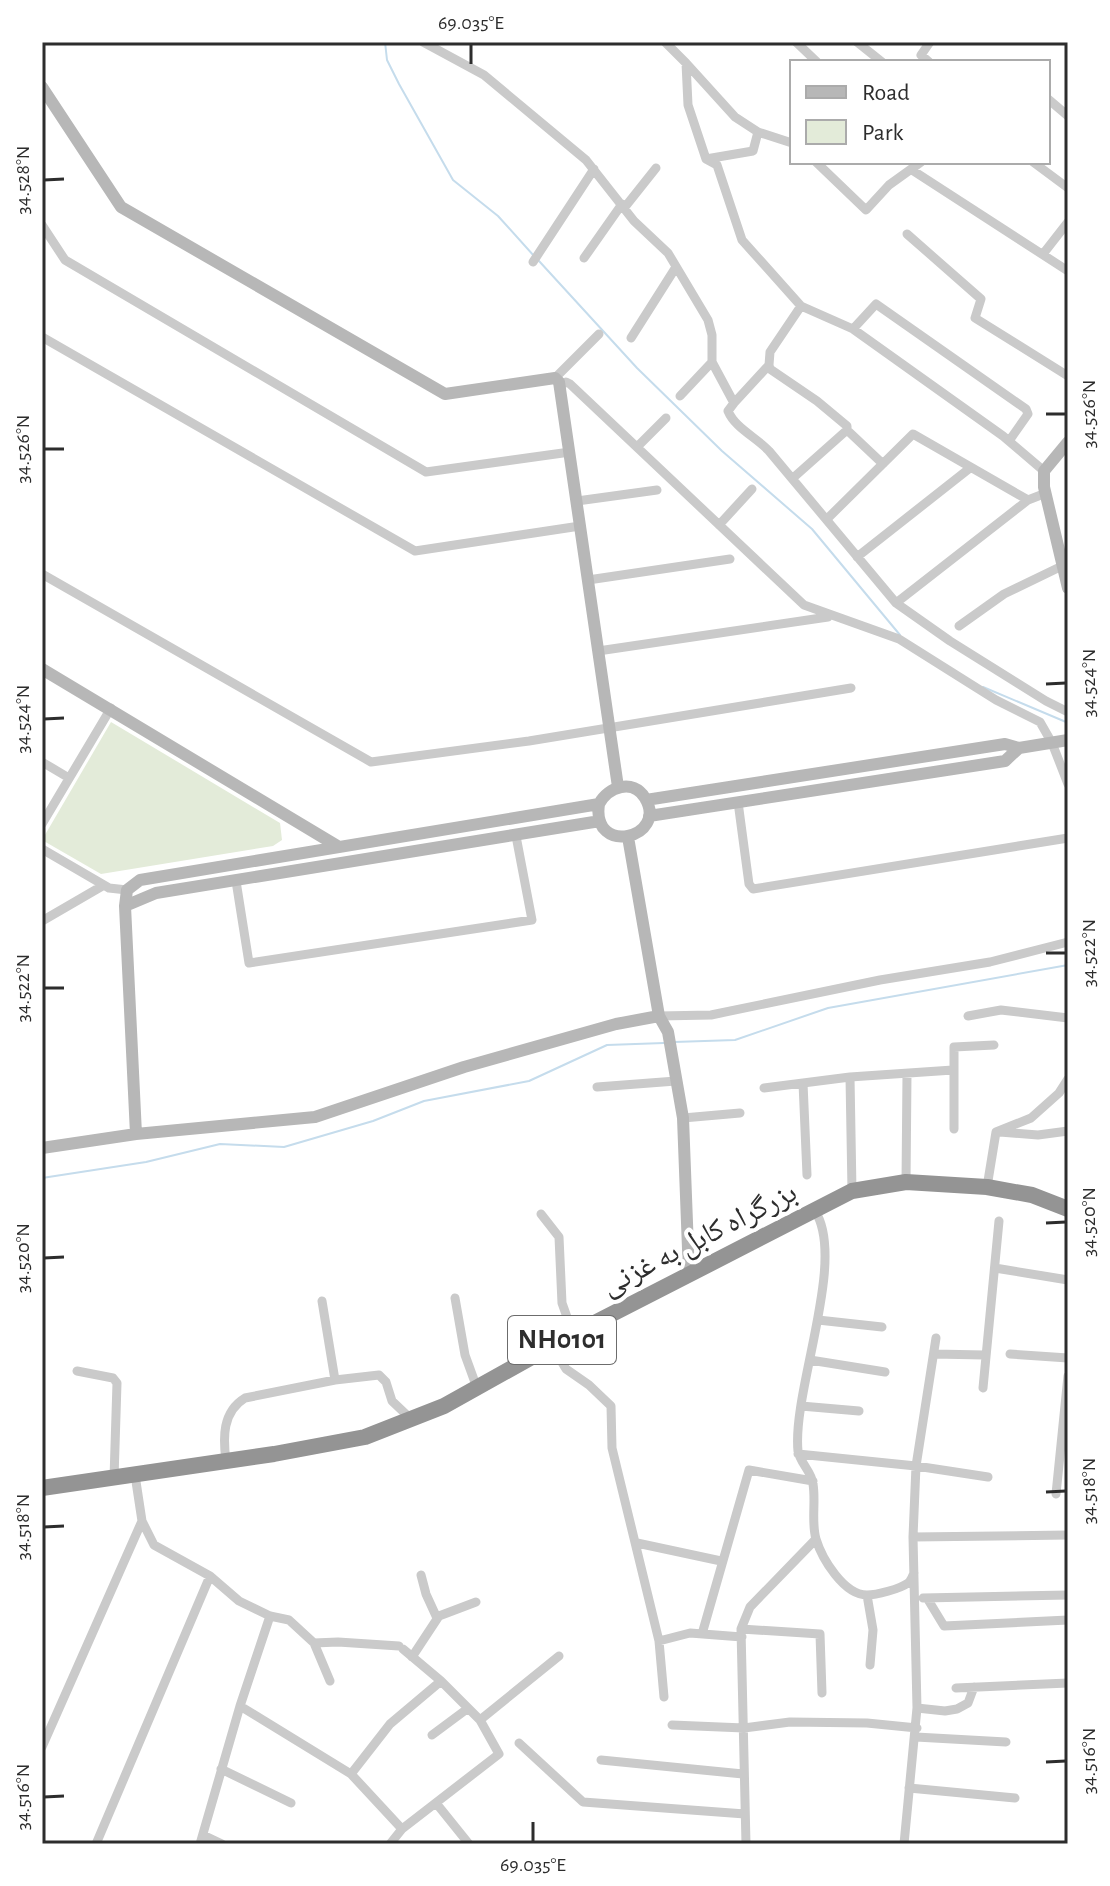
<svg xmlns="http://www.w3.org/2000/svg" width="1110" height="1886" font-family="'Alegreya Sans','Noto Naskh Arabic',sans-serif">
	<rect width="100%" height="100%" fill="#fff"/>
	<path fill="#e3ebd9" d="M111,722l169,101 2,17 -9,6 -172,28 -59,-34z"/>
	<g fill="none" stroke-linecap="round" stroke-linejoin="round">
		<path stroke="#c5dcec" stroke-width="2" d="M385,42l2,18 12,24 54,96 45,36 36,40
			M539,261l98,107 85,83 90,78 88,106
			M983,687l83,35 2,4
			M674,1042l61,-2 93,-32 240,-43
			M42,1178l104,-16 74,-18 64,3 89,-26 51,-20 105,-20 78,-36 57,-2"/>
		<path stroke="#cacaca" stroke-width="9" d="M423,42l61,33 102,85 48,61 34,32 40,67 4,15v27l22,41 -6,8c7,17 28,26 41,40l127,152 54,38 96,60 22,11
			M665,42l21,21 2,42 18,54 11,6 25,75 59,66 52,23 150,107 41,35
			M796,42l21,20
			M857,42l25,20
			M929,62l-8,-7 9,-13
			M686,63l49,54 23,15 34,11
			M1048,99l20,17
			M706,159l47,-8 5,-19
			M816,162l50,48 23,-25 32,-23
			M1033,162l35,26
			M912,170l156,101
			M625,207l31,-39
			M42,225l23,35 361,212 144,-20
			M907,234l74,65 -6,19 93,58
			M1043,254l25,-32
			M584,258l38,-54
			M533,262l61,-93
			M853,329l23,-25 150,105 2,5 -19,27
			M42,337l373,214 165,-25
			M631,338l45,-71
			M769,365l1,4 47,32 30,25v4l-54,48
			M555,378l44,-44
			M560,386l6,-4 4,2 234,221 95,34 97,61 44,22 12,21 16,41
			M680,396l32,-34
			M734,403l35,-38 1,-13 31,-46
			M847,430l36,34
			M637,447l29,-29
			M577,501l80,-11
			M827,519l86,-85 115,66
			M719,525l33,-36
			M857,557l113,-89
			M42,574l329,188 158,-21 322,-53
			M588,580l142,-21
			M896,603l132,-103 18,-7
			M959,626l45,-32 58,-28
			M598,651l230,-34
			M42,762l27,16
			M738,802l11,82 4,5 315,-51
			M42,824l69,-116
			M42,849l67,39 18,2
			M236,881l13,82 283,-43 -16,-84
			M42,921l62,-36
			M659,1016l52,-1 169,-35 110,-18 78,-20
			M968,1016l33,-6 67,8
			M850,1077l2,114
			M803,1083l4,92
			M597,1087l79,-6
			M764,1088l86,-11 103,-7
			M683,1118l57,-5
			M954,1129v-82l40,-2
			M996,1132l35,-14 28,-25 9,-14
			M1000,1132l38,3 30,-4
			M906,1182l1,-108
			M987,1187l9,-55
			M815,1211c32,49 -23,180 -17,240 2,12 14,21 15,33 3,18 -2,38 3,55 6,20 28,56 51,56 9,0 33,-6 41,-12 3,-2 4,-6 6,-10
			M541,1214l18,23 3,66 11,31
			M995,1268l73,12
			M455,1298l10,57 12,33
			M322,1301l13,79
			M818,1320l64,7
			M552,1346l14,23 23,16 22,21 1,42 47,193 5,56
			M934,1354l50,1
			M1010,1354l58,4
			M810,1360l75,12
			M77,1371l36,7 4,5 -3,95
			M983,1388l16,-167
			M801,1406l58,5
			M798,1454l118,12 72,11
			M226,1461c-3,-23 -4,-49 19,-63l90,-18 44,-5 7,7 6,19 19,18
			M135,1475l7,46 12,24 56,31 29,25 31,15 19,4 25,23 16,38
			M1056,1494l12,-118
			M913,1537l155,-2
			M637,1543l84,18
			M421,1575l5,19 11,24
			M867,1595l6,35 -3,35
			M923,1598l145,-3
			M927,1598l17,28 124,-6
			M741,1629l79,5 2,59
			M702,1634l47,-164 64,11
			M659,1641l31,-8 52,4
			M314,1643l24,-1 61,4
			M412,1657l27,-41 37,-14
			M956,1688l112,-5
			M240,1706l111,68 51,55
			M917,1708l28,3 12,-2 11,-6 6,-16
			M480,1720l79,-64
			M672,1725l72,3 46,-6 77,1 50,5
			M432,1735l35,-26
			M916,1737l90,5
			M519,1743l64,59 162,12
			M42,1747l100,-226
			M601,1760l142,14
			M221,1769l70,34
			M351,1774l39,-50 51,-43
			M909,1788l106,10
			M436,1803l33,41
			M203,1835l19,9
			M96,1844l114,-268
			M200,1844l40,-138 30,-90
			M390,1844l12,-15 97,-75 -19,-34 -39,-39 -38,-32
			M746,1844l-5,-215 9,-22 66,-68
			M904,1844l13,-136 -4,-171 3,-71 20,-128"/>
		<path stroke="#b7b7b7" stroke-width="12" d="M42,87l79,120 324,187 110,-16 4,4 59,405
			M1068,442l-24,29v16l24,101
			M42,669l297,178
			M646,800l359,-56 14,4 49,-8
			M649,816l356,-55 14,-13
			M628,837l31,179 9,16 15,86 6,157
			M125,906l31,-13 444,-72
			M136,1134l-11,-228 2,-16 13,-10 459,-76c9,-17 34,-26 46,-6 24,40 -54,59 -46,6
			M42,1148l94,-14 179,-17 149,-50 152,-43 43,-8"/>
		<path stroke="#949494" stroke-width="16" d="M42,1488l232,-34 91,-17 79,-31 129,-72 279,-143 54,-9 81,5 45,8 36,14"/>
	</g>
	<path fill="none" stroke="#2d2d2d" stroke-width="3" d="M471,44v20M44,180l20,-1M1046,414h20M44,449h20M1046,684l20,-1M44,719l20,-1M1046,953h20M44,988h20M1046,1223l20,-1M44,1258l20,-1M1046,1492l20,-1M44,1527l20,-1M1046,1762l20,-1M44,1797l20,-1M533,1822v20"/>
	<g text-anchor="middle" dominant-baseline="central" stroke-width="8" stroke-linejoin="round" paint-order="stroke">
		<rect fill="#fff" stroke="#6c6c6c" stroke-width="2" x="508" y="1316" width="108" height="48" rx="6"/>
		<g font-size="28" font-weight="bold" fill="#2d2d2d">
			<text x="562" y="1340">NH0101</text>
		</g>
		<g font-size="30" fill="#2d2d2d" stroke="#fff">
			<text transform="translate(699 1239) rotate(-27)">بزرگراه کابل به غزنی</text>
		</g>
	</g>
	<rect width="1110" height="1886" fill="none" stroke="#ffffff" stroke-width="88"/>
	<rect x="790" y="60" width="260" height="104" fill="#ffffff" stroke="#ababab" stroke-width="2"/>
	<rect x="806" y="86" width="40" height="12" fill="#b7b7b7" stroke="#ababab" stroke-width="2"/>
	<text x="862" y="100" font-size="24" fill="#2d2d2d">Road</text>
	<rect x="806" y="120" width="40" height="24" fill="#e3ebd9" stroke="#ababab" stroke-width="2"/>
	<text x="862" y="140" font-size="24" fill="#2d2d2d">Park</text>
	<rect x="44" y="44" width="1022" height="1798" fill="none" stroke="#2d2d2d" stroke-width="3"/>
	<g font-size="20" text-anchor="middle" fill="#2d2d2d">
		<text x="471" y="29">69.035°E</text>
		<text transform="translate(22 180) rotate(-90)" y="7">34.528°N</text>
		<text transform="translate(1088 414) rotate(-90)" y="7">34.526°N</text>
		<text transform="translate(22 449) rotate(-90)" y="7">34.526°N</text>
		<text transform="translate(1088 683) rotate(-90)" y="7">34.524°N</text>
		<text transform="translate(22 719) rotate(-90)" y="7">34.524°N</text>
		<text transform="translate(1088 953) rotate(-90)" y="7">34.522°N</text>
		<text transform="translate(22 988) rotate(-90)" y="7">34.522°N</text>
		<text transform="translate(1088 1222) rotate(-90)" y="7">34.520°N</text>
		<text transform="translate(22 1258) rotate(-90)" y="7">34.520°N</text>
		<text transform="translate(1088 1491) rotate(-90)" y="7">34.518°N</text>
		<text transform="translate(22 1527) rotate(-90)" y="7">34.518°N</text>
		<text transform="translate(1088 1761) rotate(-90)" y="7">34.516°N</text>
		<text transform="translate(22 1797) rotate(-90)" y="7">34.516°N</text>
		<text x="533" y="1871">69.035°E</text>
	</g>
</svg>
